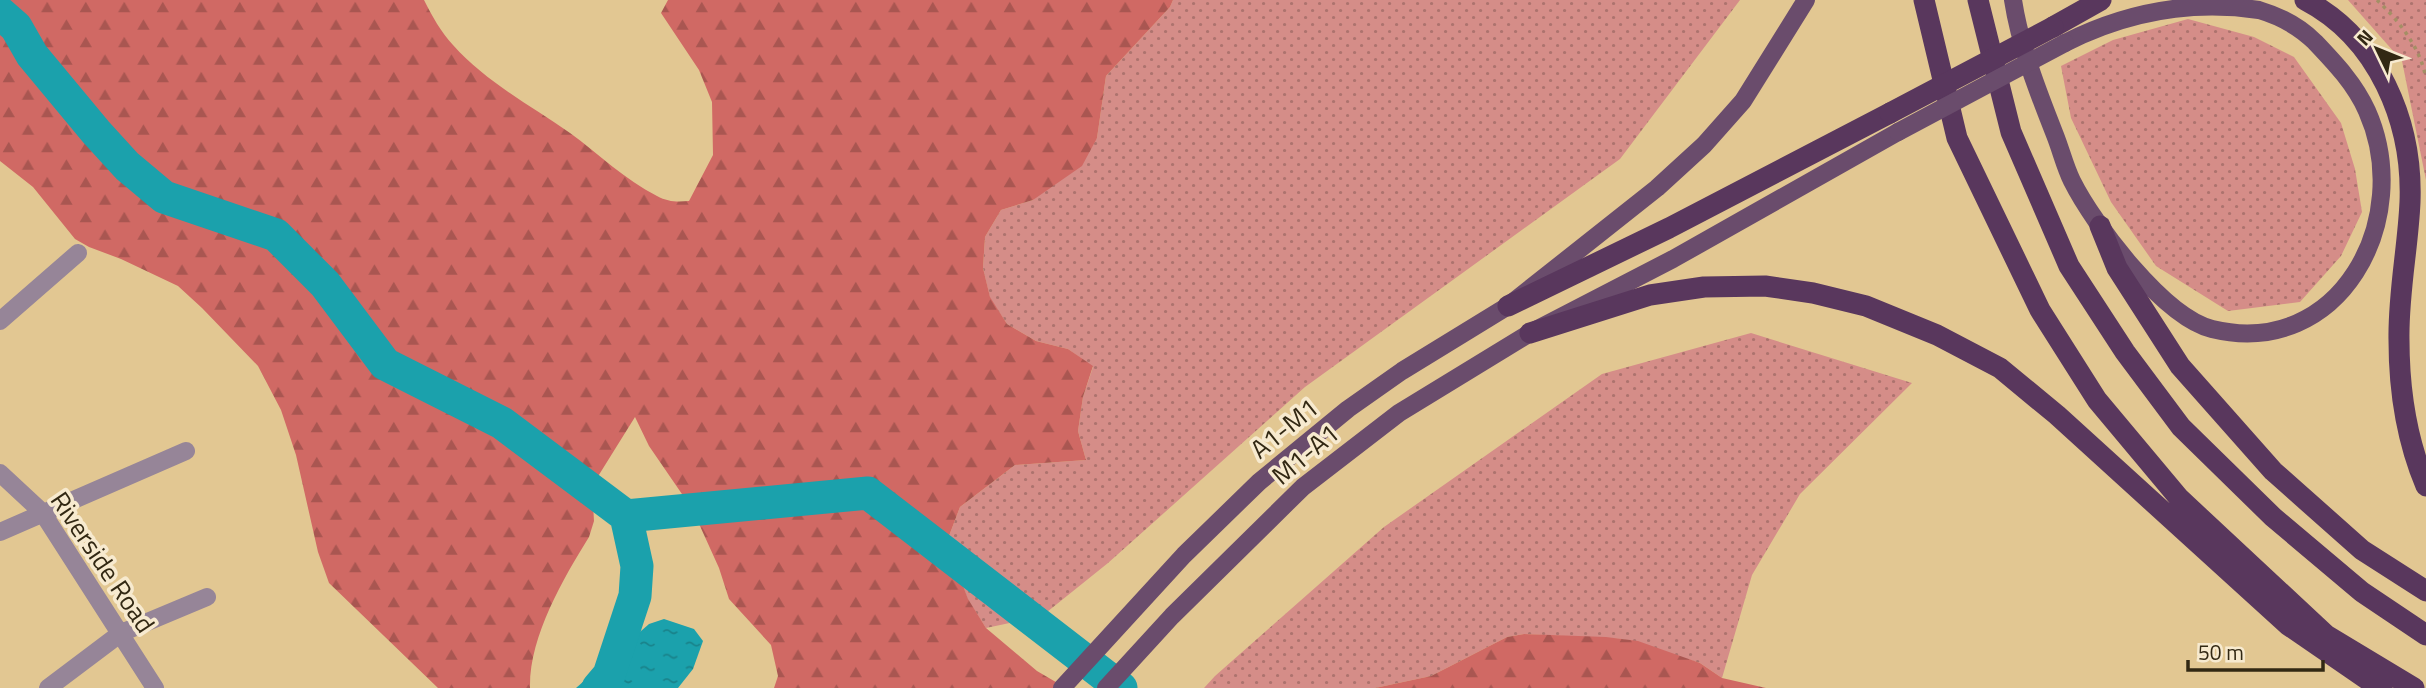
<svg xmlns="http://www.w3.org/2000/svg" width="2426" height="688" font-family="'Titillium Web',sans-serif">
	<defs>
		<pattern id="grass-dots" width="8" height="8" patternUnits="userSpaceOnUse" patternTransform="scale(1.75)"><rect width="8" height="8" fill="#d58d88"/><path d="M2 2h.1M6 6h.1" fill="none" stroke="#ad736e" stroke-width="1.8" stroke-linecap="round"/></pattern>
		<pattern id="forest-firs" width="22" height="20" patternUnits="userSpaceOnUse" patternTransform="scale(1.75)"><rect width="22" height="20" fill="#d06964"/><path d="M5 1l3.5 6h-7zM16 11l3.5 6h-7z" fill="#a95651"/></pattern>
		<pattern id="water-ripples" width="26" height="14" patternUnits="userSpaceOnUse" patternTransform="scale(1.75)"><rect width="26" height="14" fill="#1ba1ac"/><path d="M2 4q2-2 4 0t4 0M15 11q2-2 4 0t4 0" fill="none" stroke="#19838b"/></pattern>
	</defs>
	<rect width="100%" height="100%" fill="#e2c792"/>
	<path fill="url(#grass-dots)" d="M1173,0h567l-120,159 -315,228 -197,176 -66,53 -56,12 -18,-28 -12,-33 -7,-31 11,-29 55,-42 71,-5 -8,-29 5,-34 10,-30 -25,-18 -32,-8 -29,-17 -17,-26 -7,-30 2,-31 16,-27 32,-10 64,-62 9,-62 64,-69z
		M2348,0h78v356v-176l-24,-119z
		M2188,19l66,18 40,20 47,66 14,46 7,43 -21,44 -41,46 -72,9 -72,-45 -45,-64 -40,-84 -10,-52 52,-26z
		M1751,333l161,50 -112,111 -48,81 -30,103 -22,-15 -78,-24 -98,-5 -17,3 -76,39 -56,12h-171l11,-12 169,-149 218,-153z"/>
	<path fill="url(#forest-firs)" d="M0,0h424c8,16 17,32 29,45 33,37 77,60 117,88 29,21 55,47 87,63 11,6 20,6 32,5l24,-46 -1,-53 -13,-32 -38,-57 7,-13h505l-3,7 -64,69 -9,62 -15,28 -49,34 -32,10 -16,27 -2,31 7,29 17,27 29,17 32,8 25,17 -10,31 -5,34 8,29 -71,5 -55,42 -11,29 7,31 12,32 18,29 51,43 29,17h-292l4,-12 -7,-31 -42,-46 -10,-31 -19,-42 -16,-29 -35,-51 -14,-29 -43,69 2,35 -5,16c-26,42 -60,100 -59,151h-92l-109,-105 -11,-31 -22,-97 -15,-45 -23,-44 -56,-58 -24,-22 -57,-27 -32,-12 -14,-8 -42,-52 -33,-26z
		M1524,634l82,3 32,4 62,22 22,15 44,10h-391l56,-12 76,-39z"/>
	<path fill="url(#water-ripples)" d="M664,619l30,10 9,12 -10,28 -15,19h-102l73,-64z"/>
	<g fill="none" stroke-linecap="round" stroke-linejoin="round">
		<path stroke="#1ba1ac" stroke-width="33" d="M0,13l16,14 16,28 64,77 31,34 37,31 112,38 49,49 60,80 117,59 124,93 242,-23 253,195
			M598,688l11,-13 26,-79 2,-30 -11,-50"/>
		<path stroke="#a48f65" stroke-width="3.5" stroke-dasharray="3.5 5" stroke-linecap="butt" d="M2377,0c22,21 43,47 49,78"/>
		<path stroke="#968598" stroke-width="18" d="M0,321l78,-68
			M0,473l42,39 113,176
			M0,532l186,-81
			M48,688l73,-55 86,-36"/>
		<path stroke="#6a4c6c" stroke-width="18" d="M2013,0c7,46 25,92 42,135 6,15 10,32 17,46 22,44 92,136 140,148 128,31 203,-110 155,-218 -12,-27 -32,-48 -52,-69 -15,-15 -36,-26 -56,-32 -68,-10 -133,2 -194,33
			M1062,688l122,-133 75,-73 89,-73 54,-38 106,-65 149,-118 47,-43 39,-44 63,-101
			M1106,688l66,-72 131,-129 96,-74 131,-80 143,-74 225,-127"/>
		<path stroke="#59375d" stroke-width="21" d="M1924,0l33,138 83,172 57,90 82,98 147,137 88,53
			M1978,0l33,132 58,134 56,86 56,75 92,90 89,75 64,43
			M2305,0c73,38 108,122 105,202 -2,46 -12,92 -11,138 0,49 8,101 27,146
			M2053,27l48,-27
			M2100,226l17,42 63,98 93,105 89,79 64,41
			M1508,306l161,-78 221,-115
			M1530,333l120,-38 54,-8 61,-1 48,7 53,13 71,29 63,33 57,47 231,210 83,57 11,6"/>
		<path stroke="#6a4c6c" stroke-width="18" d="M1898,132l167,-89"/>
		<path stroke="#59375d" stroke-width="21" d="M1890,113l163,-86"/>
	</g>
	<g text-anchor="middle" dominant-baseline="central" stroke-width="7" stroke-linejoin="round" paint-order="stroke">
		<g font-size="26" fill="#322813" stroke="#f7eacf">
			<text transform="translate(1284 428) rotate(-39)">A1-M1</text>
			<text transform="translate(1305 454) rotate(-40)">M1-A1</text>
			<text transform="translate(103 562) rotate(56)">Riverside Road</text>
		</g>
	</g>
	<g transform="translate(2377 49) rotate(313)" stroke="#f7eacf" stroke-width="5" paint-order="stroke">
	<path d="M0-5L12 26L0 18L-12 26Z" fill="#322813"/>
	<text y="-10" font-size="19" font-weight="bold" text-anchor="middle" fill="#322813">N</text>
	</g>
	<path d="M2188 660v10h135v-10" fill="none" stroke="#322813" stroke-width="3.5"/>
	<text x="2198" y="660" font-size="21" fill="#322813" stroke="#f7eacf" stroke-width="5" paint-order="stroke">50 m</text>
</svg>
